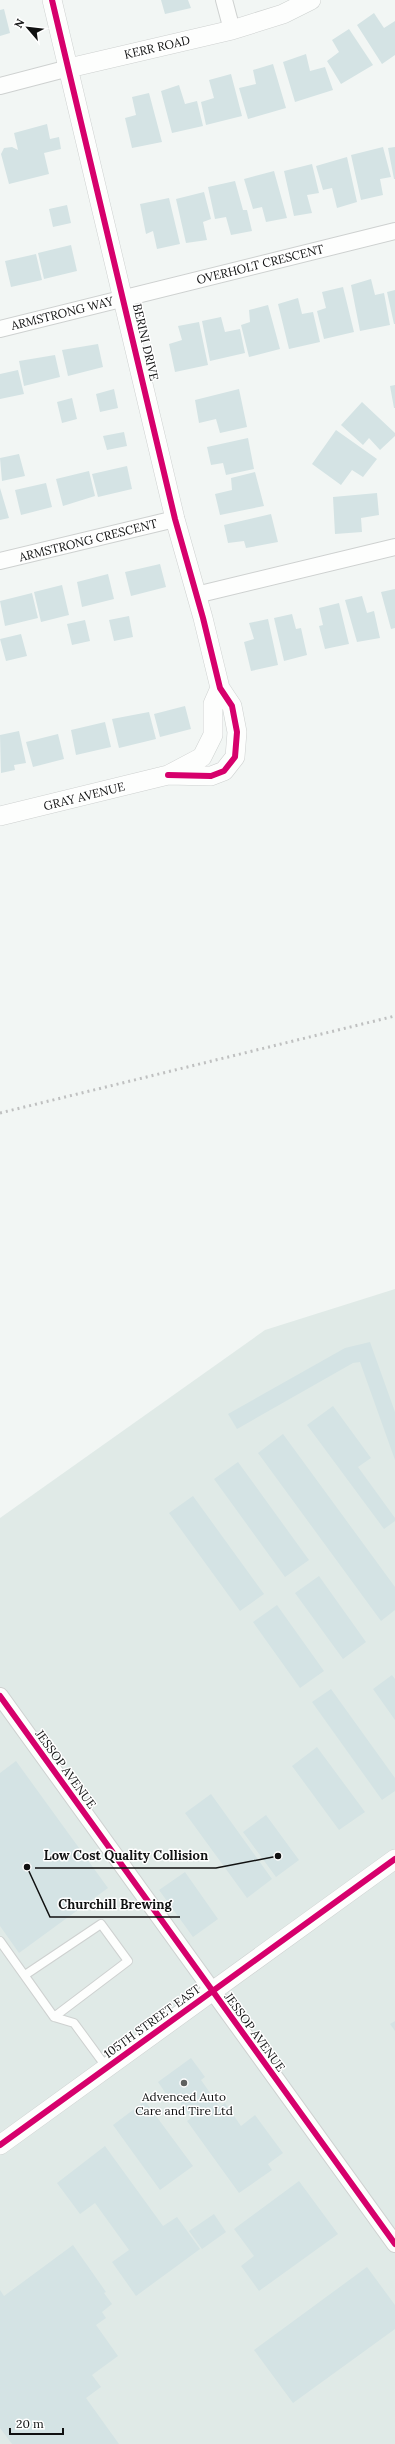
<svg xmlns="http://www.w3.org/2000/svg" width="395" height="2444" font-family="Lora,serif">
	<rect width="100%" height="100%" fill="#f2f6f4"/>
	<path fill="#e0eae7" d="M395,1289v1155h-395v-926l265,-188z"/>
	<path fill="#d4e3e4" d="M161,0h27l3,8 -26,6z
		M4,9l6,24 -10,3v-26z
		M374,13l10,15 11,-7v34l-13,9 -25,-39z
		M349,29l24,36 -32,19 -14,-23 12,-9 -7,-12z
		M306,54l4,17 15,-4 8,23 -38,12 -12,-40z
		M273,64l13,44 -38,11 -9,-31 17,-4 -3,-14z
		M231,74l11,42 -36,9 -5,-23 13,-4 -5,-18z
		M179,85l6,19 12,-3 6,25 -31,7 -11,-42z
		M149,93l13,49 -30,6 -7,-30 11,-3 -4,-18z
		M47,124l3,15 9,-2 2,12 -17,4 5,21 -40,10 -8,-30 3,-6 8,-1 6,3 -4,-17z
		M383,147l8,30 -11,2 3,16 -22,5 -10,-45z
		M395,147v32h-1l-6,-31z
		M347,157l10,45 -20,6 -5,-20 -9,2 -7,-24z
		M312,164l7,29 -12,2 5,18 -18,3 -10,-45z
		M274,171l13,47 -21,4 -4,-15 -9,2 -9,-30z
		M235,181l8,29h4l5,21 -21,4 -5,-18 -11,2 -7,-32z
		M204,192l7,27 -8,3 4,18 -21,3 -10,-44z
		M169,198l11,46 -23,5 -4,-18 -7,3 -6,-30z
		M67,205l4,18 -18,4 -4,-18z
		M71,245l6,26 -33,8 -6,-26z
		M36,254l6,26 -31,7 -6,-26z
		M371,279l4,16 9,-2 6,32 -30,6 -9,-46z
		M343,287l11,45 -30,7 -7,-28 9,-3 -4,-16z
		M395,290v34h-1l-7,-32z
		M298,298l4,16 11,-2 7,30 -31,7 -11,-45z
		M268,305l12,44 -31,8 -8,-32 9,-3 -1,-12z
		M221,317l4,15 15,-3 5,24 -35,8 -8,-40z
		M199,322l9,43 -33,7 -6,-28 13,-4 -4,-14z
		M98,344l5,23 -35,9 -6,-26z
		M55,355l5,22 -36,9 -5,-25z
		M18,370l6,24 -24,5v-25z
		M395,385v23h-1l-4,-22z
		M114,389l4,19 -18,4 -4,-18z
		M239,389l8,38 -27,6 -4,-14 -17,4 -4,-23z
		M72,398l5,21 -15,4 -5,-21z
		M362,402l33,31v3l-15,14 -11,-12 -6,7 -22,-20z
		M336,430l41,29 -14,18 -11,-7 -11,15 -29,-21z
		M124,432l3,14 -20,4 -4,-14z
		M248,438l6,31 -28,6 -3,-12 -12,2 -4,-18z
		M19,454l6,22 -23,5 -2,-23z
		M127,466l5,23 -34,8 -6,-23z
		M89,471l6,25 -32,10 -7,-27z
		M255,472l9,34 -44,9 -5,-21 17,-4 -1,-12z
		M46,483l6,24 -31,8 -6,-25z
		M0,488l9,30 -9,2z
		M377,493l2,22 -18,3 1,14 -27,2 -2,-37z
		M271,514l7,28 -32,6 -2,-7 -16,2 -4,-18z
		M160,564l6,23 -35,9 -6,-24z
		M108,574l6,25 -32,8 -5,-25z
		M62,585l7,30 -28,7 -7,-30z
		M395,589v39l-4,1 -10,-37z
		M32,593l6,25 -33,8 -5,-25z
		M362,596l5,17 7,-2 6,27 -23,4 -12,-42z
		M339,603l10,41 -24,5 -6,-23 4,-1 -4,-17z
		M292,614l4,15 5,-1 6,27 -23,6 -10,-43z
		M129,616l4,21 -19,4 -5,-21z
		M268,619l10,46 -27,6 -7,-29 10,-3 -5,-16z
		M85,620l5,21 -18,4 -5,-21z
		M21,634l6,22 -21,5 -6,-22z
		M185,706l6,23 -31,8 -6,-23z
		M149,712l7,27 -37,9 -7,-29z
		M105,722l6,25 -35,8 -5,-25z
		M19,731l7,32 -12,2 1,5 -14,3 -1,-38z
		M58,734l6,25 -31,8 -7,-25z
		M370,1342l25,70v48l-35,-98 -7,1 -116,66 -9,-15 117,-66z
		M333,1406l38,52 -13,9 37,51v3l-11,8 -77,-104z
		M283,1434l112,153v23l-14,11 -123,-168z
		M238,1462l71,98 -24,17 -71,-98z
		M193,1496l71,98 -24,17 -71,-98z
		M319,1576l47,66 -23,17 -48,-66z
		M277,1605l47,66 -24,17 -47,-66z
		M392,1675l3,4v41l-22,-31z
		M331,1689l64,89v13l-13,9 -70,-98z
		M317,1747l48,65 -26,18 -47,-64z
		M16,1761l92,127 -89,65 -19,-27v-153z
		M211,1794l61,85 -25,19 -62,-85z
		M266,1815l33,45 -23,17 -33,-45z
		M185,1872l33,47 -25,18 -34,-47z
		M395,2021v10l-5,-7z
		M191,2058l14,19 -4,3 19,27 5,-4 16,23 14,-11 28,38 -15,11 4,6 -33,23 -52,-72 4,-3 -15,-21 -5,4 -13,-19z
		M145,2101l48,65 -33,24 -47,-65z
		M105,2146l58,80 14,-9 23,32 -64,47 -24,-34 17,-12 -34,-47 -15,11 -23,-31z
		M299,2181l39,53 -79,57 -18,-25 13,-10 -20,-27z
		M214,2214l12,18 -24,17 -13,-18z
		M73,2245l33,47 -2,1 8,11 -10,8 4,6 -10,7 22,31 -26,19 9,12 -15,11 33,46h-107l-12,-16v-138l4,6z
		M367,2267l28,38v24l-102,74 -39,-53z"/>
	<g fill="none" stroke-linecap="round" stroke-linejoin="round">
		<g stroke="#ced1d0" stroke-width="10">
			<path id="service" d="M0,1941l54,76 20,6 33,45
				M25,1975l76,-51 27,37 -74,56"/>
		</g>
		<g stroke="#ced1d0" stroke-width="18">
			<path id="minor" d="M224,0l8,30
				M0,86l69,-18
				M0,329l395,-98
				M0,561l175,-42
				M196,595l199,-48
				M0,1696l395,548"/>
		</g>
		<g stroke="#ced1d0" stroke-width="20">
			<path id="tertiary" d="M52,0l123,519 28,99 17,70 12,18 5,26 -2,25 -11,14 -13,5 -43,-1
				M69,68l163,-38 51,-16 28,-14
				M0,816l168,-41 34,-18 11,-22v-31l7,-16
				M0,2145l395,-286"/>
		</g>
		<use href="#service" stroke="#fdfefd" stroke-width="8"/>
		<use href="#minor" stroke="#fdfefd" stroke-width="16"/>
		<use href="#tertiary" stroke="#fdfefd" stroke-width="19"/>
		<path stroke="#bfc0c0" stroke-width="3" stroke-dasharray="2 4" stroke-linecap="butt" d="M0,1113l395,-97"/>
		<g stroke="#fff" stroke-width="8">
			<path id="cycleway" d="M52,0l123,519 28,99 17,70 12,18 5,26 -2,25 -11,14 -13,5 -43,-1
				M0,1696l395,548
				M0,2145l395,-286"/>
		</g>
		<use href="#cycleway" stroke="#d6006c" stroke-width="6"/>
	</g>
	<circle fill="#5f6160" stroke="#fff" stroke-width="1.5" cx="184" cy="2083" r="4"/>
	<g text-anchor="middle" dominant-baseline="central" stroke-width="3" stroke-linejoin="round" paint-order="stroke">
		<g font-size="12" fill="#101111" stroke="#fff">
			<text transform="translate(157 47) rotate(-13)">KERR ROAD</text>
			<text transform="translate(260 264) rotate(-14)">OVERHOLT CRESCENT</text>
			<text transform="translate(62 313) rotate(-14)">ARMSTRONG WAY</text>
			<text transform="translate(146 342) rotate(77)">BERINI DRIVE</text>
			<text transform="translate(88 540) rotate(-14)">ARMSTRONG CRESCENT</text>
			<text transform="translate(84 796) rotate(-14)">GRAY AVENUE</text>
			<text transform="translate(66 1769) rotate(54)">JESSOP AVENUE</text>
			<text transform="translate(152 2021) rotate(-36)">105TH STREET EAST</text>
			<text transform="translate(255 2032) rotate(54)">JESSOP AVENUE</text>
		</g>
		<g font-size="12" fill="#101111" stroke="#fff">
			<text x="184" y="2096">Advenced Auto<tspan x="184" dy="14">Care and Tire Ltd</tspan></text>
		</g>
	</g>
	<path fill="none" stroke="#101111" stroke-width="1.5" d="M278 1856L216 1868H35M27 1867L50 1917H180"/>
	<g fill="#101111" stroke="#fff" stroke-width="1.5">
		<circle cx="278" cy="1856" r="4"/>
		<circle cx="27" cy="1867" r="4"/>
	</g>
	<g font-size="13" text-anchor="middle" font-weight="bold" fill="#101111" stroke="#fff" stroke-width="3" stroke-linejoin="round" paint-order="stroke">
		<text x="126" y="1860">Low Cost Quality Collision</text>
		<text x="115" y="1909">Churchill Brewing</text>
	</g>
	<g transform="translate(28 28) rotate(298)" stroke="#ffffff" stroke-width="3" paint-order="stroke">
	<path d="M0-3L7 15L0 10L-7 15Z" fill="#101111"/>
	<text y="-6" font-size="11" font-weight="bold" text-anchor="middle" fill="#101111">N</text>
	</g>
	<path d="M10 2428v6h53v-6" fill="none" stroke="#101111" stroke-width="2"/>
	<text x="16" y="2428" font-size="12" fill="#101111" stroke="#ffffff" stroke-width="3" paint-order="stroke">20 m</text>
</svg>
